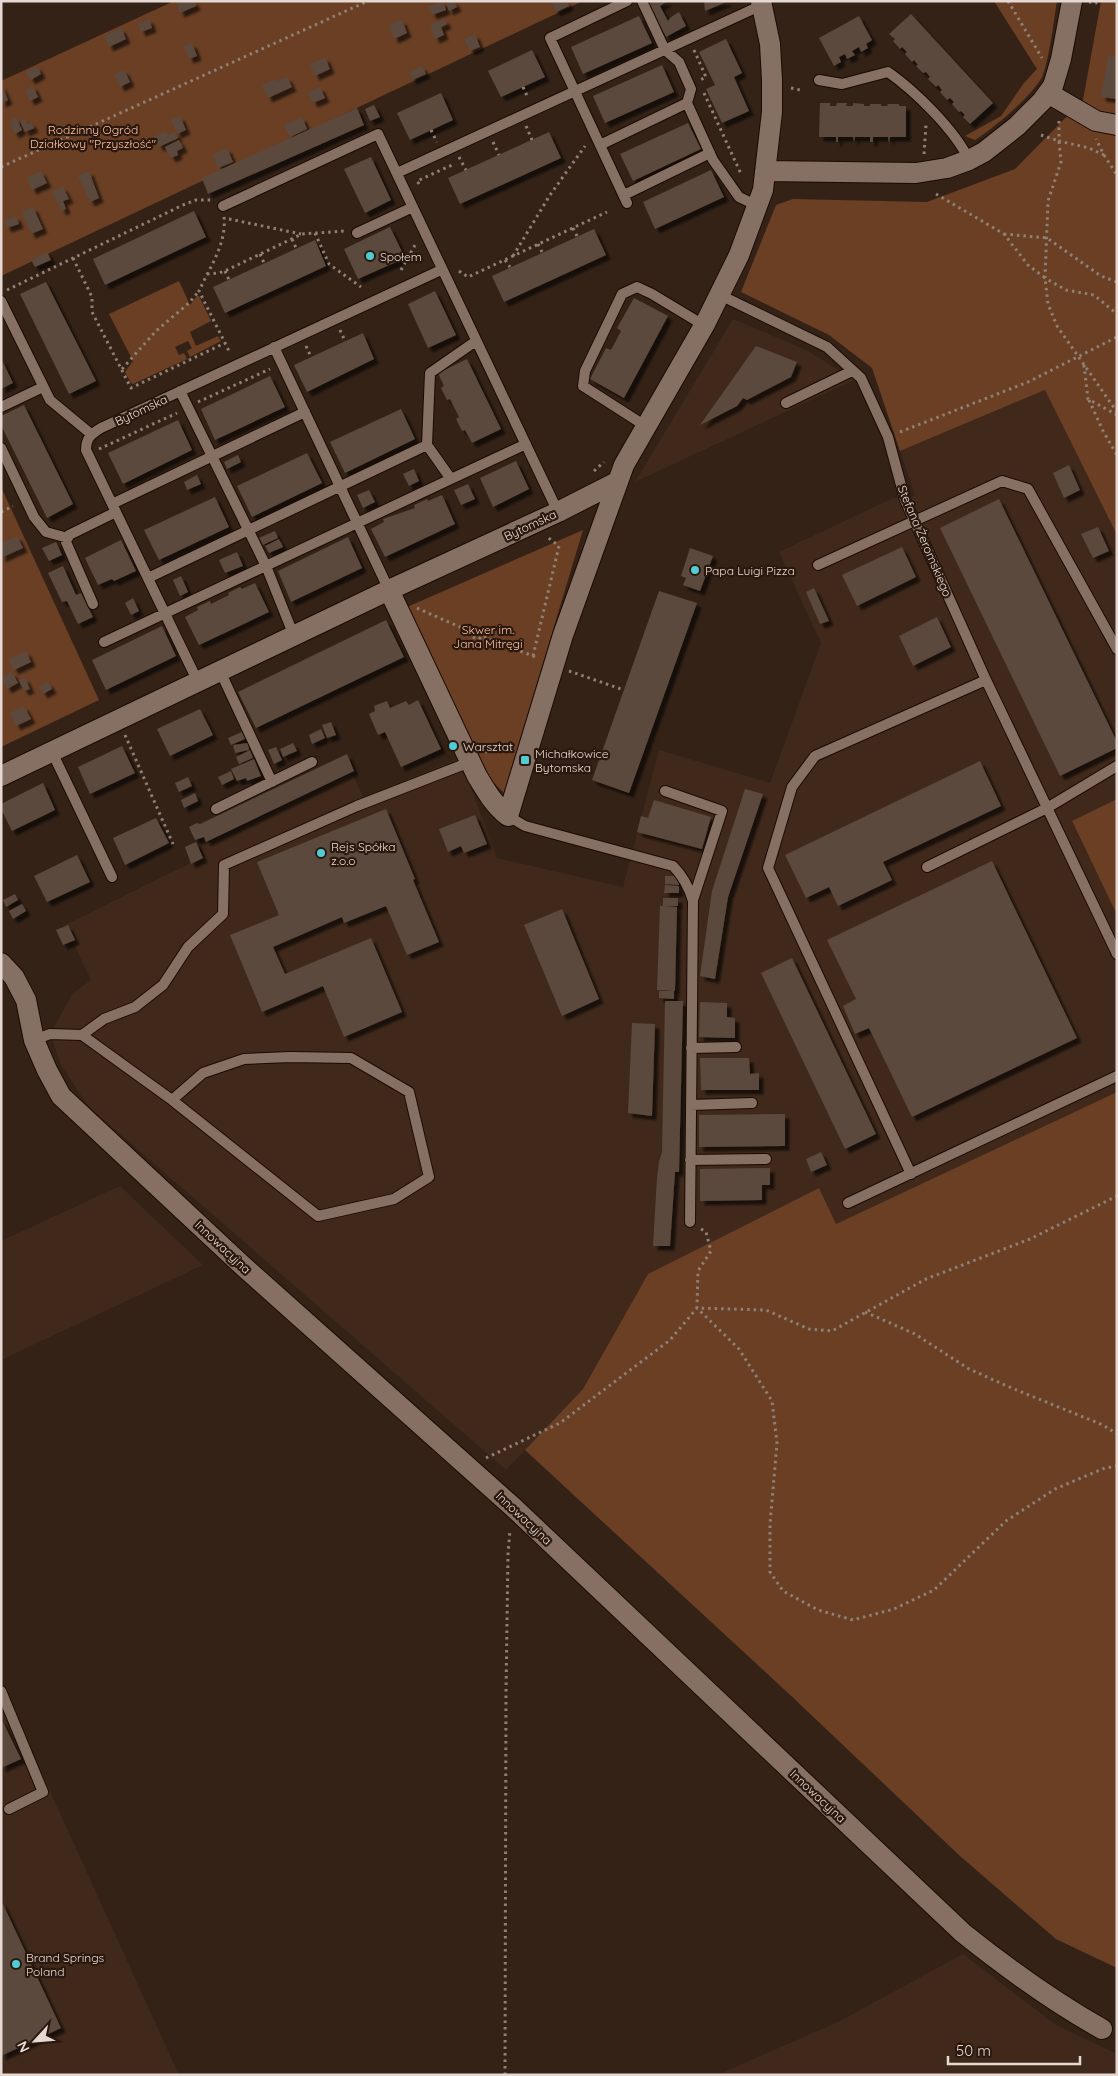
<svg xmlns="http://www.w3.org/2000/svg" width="1118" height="2076" font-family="Quicksand,sans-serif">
	<defs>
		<filter id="shadow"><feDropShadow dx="4.5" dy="4.5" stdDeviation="1" flood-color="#0009"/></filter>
	</defs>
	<rect width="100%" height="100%" fill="#342217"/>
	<path fill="#40291b" d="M733,319l75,32 46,29 -219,102z
		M1045,390l72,145v264l-45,23 45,93v177l-281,132 -17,-36 -171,86 -65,115 -77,81 -418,-364 -27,-41 -11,-31 23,-41 18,-13 -26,-55 140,-69 -4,-9 151,-74 11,24 97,-39 37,100 126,29 36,-137 111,33 51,-140 -42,-91 114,-54 12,2 10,-5 -15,-44z
		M120,1186l83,79 -202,95v-119z
		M1,1683l64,141 114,251h-178z
		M963,1954l93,71 61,29v21h-400l121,-53z"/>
	<path fill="#6a3f24" d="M174,1h409l-582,275v-195z
		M994,1h63c-3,18 -8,61 -15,76 -11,20 -47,50 -67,63l-10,-4 36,-20 23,-33 13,-14z
		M1101,1h16v534l-72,-145 -145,61 -28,-83 -43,-33 -88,-43 35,-87 17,-6 134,3 88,-33 68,-69z
		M179,281l11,24 7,-9h2l12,25 -21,11 6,14 22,-10 3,5 -31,16 -3,-6 5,-3 -4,-7 -13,6 4,8 5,-2 3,6 -54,25 -2,-1 -6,-11 8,-11 -24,-47z
		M1,487l98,213 -98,47z
		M583,530l-79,263 -14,-14 -83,-172z
		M1117,799v116l-45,-94z
		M1117,1092v876l-61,-29 -96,-83 -173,-164 -262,-242 58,-61 65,-115 171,-86 17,36z"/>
	<path fill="#5c483c" filter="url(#shadow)" d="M178,1h16l2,5 -16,7 -4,-11z
		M443,1l3,9 -14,5 -3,-9z
		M445,1h9l3,6 -8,4z
		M550,1h17l2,5 -13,6z
		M648,1h20l-8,5 8,15 3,-4 8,-5 7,14 -20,11z
		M704,1h25l-24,10z
		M911,14l82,89 -23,21 -7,-7 2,-2 -4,-4 -2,1 -7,-8 2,-2 -4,-4 -3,2 -7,-8 2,-2 -4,-5 -2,2 -8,-8 2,-2 -4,-5 -3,1 -7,-7 2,-1 -4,-5 -2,2 -7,-8 2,-2 -5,-5 -2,2 -7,-8 2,-2 -6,-5z
		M639,16l13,27 -69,31 -12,-27z
		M859,16l13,24 -6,4 2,4 -7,4 -2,-5 -7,4 3,4 -8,4 -2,-5 -6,3 2,5 -7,4 -15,-28z
		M149,19l3,9 -11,4 -3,-9z
		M444,19l3,5 -6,3 3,8 -9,4 -5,-14z
		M402,20l5,13 -13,6 -5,-14z
		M121,28l5,11 -17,8 -5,-11z
		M475,34l5,13 -10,4 -6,-12z
		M726,39l16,34 -8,4 15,34 -27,12 -16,-34 9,-4 -16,-33z
		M192,43l5,13 -8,3 -5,-13z
		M532,50l13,27 -44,20 -13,-26z
		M1108,56l9,1v42l-16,-2z
		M325,57l5,12 -15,7 -5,-12z
		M662,65l12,27 -69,31 -12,-27z
		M37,66l4,8 -10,6 -5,-8z
		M422,66l4,8 -14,6 -3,-8z
		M124,70l6,12 -10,5 -6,-13z
		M287,77l5,10 -24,11 -6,-13 13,-6 1,3z
		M1,84l7,16 -7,3z
		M33,86l5,11 -8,4 -5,-11z
		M320,87l5,11 -12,5 -5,-11z
		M441,93l12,27 -43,20 -13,-27z
		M820,103h10v3h6l1,-3h10l-1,3h7v-3l11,1v2h6v-2h11v2h7l-1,-2h12v2h7v31h-16l-1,6 -1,-6h-15v5h-3v-5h-15l-1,5 -1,-5h-15v5h-2v-5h-17z
		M374,105l6,12 -10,4 -5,-12z
		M357,108l7,17 -156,69 -6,-16z
		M180,116l6,14 -9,4 -6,-14z
		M16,117l6,13 -7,4 -5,-9 3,-2 -2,-3z
		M302,117l5,12 -17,8 -6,-12z
		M25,119l2,5 4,-2 3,6 -9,4 -5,-11z
		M688,123l13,26 -68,32 -13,-27z
		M166,131l2,4 7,-3 3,6 -19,9 -5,-10z
		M549,132l12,26 -101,46 -12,-26z
		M179,140l4,8 -6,3 1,4 -7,3 -6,-11z
		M227,148l6,14 -15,6 -5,-14z
		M371,157l20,43 -26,13 -21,-44z
		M711,170l13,27 -69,32 -12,-27z
		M41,171l6,12 -15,7 -5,-12z
		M89,171l10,27 -9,4 -12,-26z
		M63,187l6,12 -6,2 3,8 -4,2 -10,-20z
		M33,207l10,22 -12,5 -9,-22z
		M194,211l12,26 -101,48 -12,-26z
		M16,216l3,8 -12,4 -3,-7z
		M390,227l15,31 -47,21 -14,-30z
		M594,229l12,26 -102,47 -12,-26z
		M315,240l11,26 -101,47 -12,-26z
		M47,252l4,8 -16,7 -4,-7z
		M46,282l50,99 -27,13 -49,-100z
		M435,291l21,44 -28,13 -20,-44z
		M634,298l34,18 -44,82 -34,-19 16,-31 5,2 10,-19 -4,-3z
		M363,333l11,26 -67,33 -13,-27z
		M756,346l41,16 -6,15 -44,23 -4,-2 -6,8 -37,19z
		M1,358l12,25 -12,6z
		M467,359l34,70 -29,14 -7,-13 -3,1 -6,-12 3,-2 -9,-18 -3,1 -6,-12 3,-2 -6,-13z
		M270,376l15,31 -70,33 -14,-31z
		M24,405l49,99 -26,14 -46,-93v-9z
		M401,409l14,30 -70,34 -15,-31z
		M178,420l14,30 -69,34 -15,-31z
		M307,453l15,30 -70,34 -15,-31z
		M238,455l3,7 -14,7 -3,-7z
		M516,461l13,28 -36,18 -13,-29z
		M1069,465l11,25 -16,8 -11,-25z
		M414,469l5,12 -10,5 -6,-12z
		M197,475l4,9 -14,6 -3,-8z
		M468,484l7,15 -14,6 -7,-15z
		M369,490l6,12 -12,6 -6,-13z
		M442,495l13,29 -70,33 -14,-28 13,-7 -1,-3 32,-11 -1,-3 13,-6 1,2z
		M215,497l14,30 -70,33 -15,-30z
		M999,499l118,243v6l-57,28 -120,-248z
		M1098,527l11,24 -16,7 -12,-24z
		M275,531l3,7 -15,7 -4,-7z
		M17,536l6,12 -22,10v-15z
		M348,537l14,31 -71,34 -13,-31z
		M279,539l4,8 -14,6 -4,-7z
		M121,540l15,31 -22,10 -2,-2 -14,6 -13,-27z
		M56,542l6,13 -13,6 -7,-13z
		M902,547l14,30 -59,29 -15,-31z
		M690,548l23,8 -13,35 -17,-6 3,-7 -5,-2z
		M237,552l6,14 -18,7 -6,-13z
		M63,566l13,29 5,-2 12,24 -15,7 -11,-23 -5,1 -14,-29z
		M181,576l7,16 -8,4 -7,-16z
		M255,583l14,29 -70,33 -14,-28 13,-7 -1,-3 13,-6 1,3 18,-9 -1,-2 12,-6 2,2z
		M814,588l15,33 -9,3 -14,-32z
		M659,591l38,12 -68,190 -37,-13z
		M133,598l6,13 -8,4 -6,-12z
		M937,617l14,30 -38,19 -14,-30z
		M386,620l18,37 -148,71 -18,-36z
		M162,626l14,30 -70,34 -14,-30z
		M26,651l5,11 -17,8 -5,-10z
		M12,672l6,11 -11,6 -5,-12z
		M25,678l5,11 -6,2 -5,-11z
		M48,682l4,7 -9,5 -4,-7z
		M418,700l23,49 -40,18 -16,-35 -7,3 -9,-21 6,-3 -1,-5 13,-5 3,7 16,-7 3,4z
		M24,706l7,13 -15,7 -6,-13z
		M200,709l13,26 -43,21 -13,-27z
		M331,722l5,13 -9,3 -5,-13z
		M321,729l4,9 -13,6 -3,-9z
		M242,732l3,7 -14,6 -3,-7z
		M248,743l1,7 -14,3 -2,-8z
		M293,743l4,8 -14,6 -3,-8z
		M122,746l13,27 -45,21 -12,-27z
		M276,747l6,13 -8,4 -6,-14z
		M250,750l3,8 -14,6 -3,-7z
		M347,754l7,17 -148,71 -2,-5 -9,3 -6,-13 8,-4 3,1z
		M254,759l7,17 -14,5 -1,-3 -9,3 -6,-12z
		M980,761l21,45 -118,56 9,18 -54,26 -9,-19 -23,11 -21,-43z
		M231,771l3,8 -12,6 -4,-8z
		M188,777l4,9 -13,6 -4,-9z
		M43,783l12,27 -43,21 -11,-22v-5z
		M745,789l18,5 -35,103 -13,82 -15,-3 12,-85z
		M195,793l3,8 -14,7 -3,-8z
		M654,800l57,17 -9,32 -65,-17 4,-16 7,2z
		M386,809l29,70 -2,1 26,62 -32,13 -21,-49 -42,17 -2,-6 -69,30 12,27 86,-36 31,74 -58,25 -21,-51 -61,26 -32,-77 49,-20 -22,-53z
		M475,815l12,29 -23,9 -3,-7 -13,6 -9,-23z
		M156,818l13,25 -44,22 -12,-27z
		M196,842l7,16 -12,6 -6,-17z
		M77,855l13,27 -43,20 -13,-26z
		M992,861l85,177 -165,79 -43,-89 -14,6 -12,-28 13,-7 -29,-59z
		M665,876h14v9l-14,-1z
		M665,885l14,1v7h-15z
		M15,894l3,6 -12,7 -3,-7z
		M663,898h15v8h-13l12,1 -2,84 -18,-1 3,-84h3z
		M22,904l4,7 -13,8 -4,-8z
		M562,909l37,90 -37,17 -38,-91z
		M68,925l7,15 -12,5 -7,-15z
		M792,958l84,176 -31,15 -84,-176z
		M659,991h15v8l-15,-1z
		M665,1001h18l-4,171h-4l-5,74h-17l4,-68 2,-16 3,-10z
		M700,1002l27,1v14l8,1v20l-36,-1z
		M632,1023l23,1 -3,92 -24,-3z
		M700,1058h49l1,16 9,-1v17h-58z
		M785,1114v32l-86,1v-32z
		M821,1152l6,13 -16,7 -5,-13z
		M770,1168v17h-8v15l-62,1v-32z
		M1,1718l20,41 -20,9z
		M1,1900l60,128 -60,28z"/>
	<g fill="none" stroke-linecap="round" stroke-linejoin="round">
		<g stroke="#1b0b03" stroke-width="12">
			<path id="lane" d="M627,1l-77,37 77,165
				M642,1l23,49 14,12 12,27 -4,14 26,57 26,37 19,9
				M819,80l23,4 46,-12c27,19 67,58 81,88
				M600,145l87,-42
				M397,173l365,-168
				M624,195l86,-42
				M223,206l155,-72 180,378
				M357,233l56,-26
				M720,295l107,52 34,31 27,59 17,63 81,180 131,274
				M1,301l49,99 41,34
				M274,347l115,243
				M180,391l86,175 28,70
				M786,403l66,-32
				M1,407l42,-20
				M647,427l-64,-41 2,-15 37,-77 15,-7 15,7 53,32
				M427,445l3,-72 46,-32
				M1,448l33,69 12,15 22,6
				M112,504l193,-92
				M818,565l184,-84 26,8 89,160
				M148,578l279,-133 24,34 75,-35
				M93,604l-27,-62 3,-7 47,-23
				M104,642l347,-163
				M220,671l52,111
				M198,682l-112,-232c0,-12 5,-16 15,-22l340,-158
				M52,752l60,125
				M665,791l57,20 -29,89
				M216,809l96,-47
				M508,816l17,10 148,40c11,11 16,21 20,35l-3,321
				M927,867l120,-59 70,-42
				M82,1035l22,-16 31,-12 28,-22 25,-38 35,-33 1,-49 133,-59 113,-44
				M34,1040l16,-6 32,1 90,65 146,116 76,-17 35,-22 -20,-85 -58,-34 -61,-1 -46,2 -41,14 -31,27
				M691,1048l45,-1
				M691,1105l61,-2
				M690,1160l76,-1
				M911,1174l-143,-306 24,-81 23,-31 171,-76
				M848,1203l269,-127
				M1,1691l42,101 -34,17"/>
		</g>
		<g stroke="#1b0b03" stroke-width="22">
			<path id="street" d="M1048,93l48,28 21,4
				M765,171l151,2 31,-5 22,-8 15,-8 33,-26 25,-25 11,-15 8,-27 11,-58
				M389,590l88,186c9,15 17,29 31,40l55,-181 61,-170 81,-141 34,-69 24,-65 9,-78v-32l-2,-36 -9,-43
				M1,776l388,-186 169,-78 59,-30
				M1,963l13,14 12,23 8,40 13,30 14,26 182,170 270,241 450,426c45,36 89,68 139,96"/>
		</g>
		<path stroke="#8f8077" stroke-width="3" stroke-dasharray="2.5 4" stroke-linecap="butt" d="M1008,1l34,57
			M1089,2l7,1v-2
			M694,50l12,27 -6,3
			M523,87l5,11
			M791,88l9,2
			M704,93l37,81
			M1059,121v20l30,7 15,7 -8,-16
			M526,126l6,14
			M431,130l6,12
			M1041,135l18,6 2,21 -13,39 -3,77 21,12 28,5 23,19
			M493,142l6,13
			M924,154l2,-29
			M1104,155l13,20
			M459,157l7,13
			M1,167l367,-166
			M419,184l-2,-3 35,-16
			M936,194l68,40 24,31 17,13 3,26 9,22 60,86
			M224,217c3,26 -15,52 -25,74l31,62
			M229,219l72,15
			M573,228l4,8
			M315,233l14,31 32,23
			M1004,234l43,4 54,38 16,6
			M292,239l4,9
			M538,244l4,8
			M260,254l4,9
			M513,256l37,-61 35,-49
			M73,258l19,39v15l39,76 94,-45
			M505,260l5,7
			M401,270l14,-25
			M225,271l4,9
			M459,271l9,6 139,-65
			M207,274l12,-1 8,-3 75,-36 43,-3
			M7,290l176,-85 13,-5h16
			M340,330l5,11
			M306,346l5,11
			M1084,365l4,34 29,16
			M122,369l34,-38 33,-28 10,-12
			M1089,400l14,31 14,24
			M198,402l72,-33
			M900,432l128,-50 89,-45
			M99,449l78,-36
			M594,471l10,-9
			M1,512l12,-6
			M417,608l52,23 1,5 9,3 3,-3 56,22
			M469,631l4,-4 5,1 4,8
			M533,656l26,-110 -13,-10
			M569,671l55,19
			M125,735l48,109
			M485,752l25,-7
			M701,1229l5,3 5,19 -13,20 -1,37 69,2 43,19 23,2 94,-52 104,-40 87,-43
			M865,1312l50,22 54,35 45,20 89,36 14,9
			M486,1458l74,-35 110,-83 27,-32 42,41 33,52 5,42 -7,81v48l13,19 35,19 35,10 41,-11 40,-19 72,-69 49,-32 50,-21 12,-2
			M505,2075l1,-383 2,-138 2,-24"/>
		<use href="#lane" stroke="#867063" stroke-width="10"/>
		<use href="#street" stroke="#867063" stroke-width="20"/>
	</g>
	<g fill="#51ccd3" stroke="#2a180e" stroke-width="2">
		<circle cx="370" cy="256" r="5"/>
		<circle cx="695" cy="570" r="5"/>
		<circle cx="453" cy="746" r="5"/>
		<rect x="520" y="755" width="10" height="10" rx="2.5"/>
		<circle cx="321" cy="853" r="5"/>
		<circle cx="16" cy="1964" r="5"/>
	</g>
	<g text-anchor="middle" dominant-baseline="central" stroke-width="4.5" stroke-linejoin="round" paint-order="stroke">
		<g font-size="12" fill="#fec2a1" stroke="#2a180e">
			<text x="93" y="129">Rodzinny Ogród<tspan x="93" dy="14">Działkowy "Przyszłość"</tspan></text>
			<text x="488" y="629">Skwer im.<tspan x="488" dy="14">Jana Mitręgi</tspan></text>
		</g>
		<g font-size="12" fill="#e6d9d3" stroke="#2a180e" text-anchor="start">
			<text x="380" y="256">Społem</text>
			<text x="705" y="570">Papa Luigi Pizza</text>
			<text x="463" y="746">Warsztat</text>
			<text x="535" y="753">Michałkowice<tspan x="535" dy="14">Bytomska</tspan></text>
			<text x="331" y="846">Rejs Spółka<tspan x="331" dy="14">z.o.o</tspan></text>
			<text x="26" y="1957">Brand Springs<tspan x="26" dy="14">Poland</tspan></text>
		</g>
		<g font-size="12" fill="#e6d9d3" stroke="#2a180e">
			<text transform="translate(141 410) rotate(-25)">Bytomska</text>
			<text transform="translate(530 525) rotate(-25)">Bytomska</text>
			<text transform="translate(925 541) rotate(67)">Stefana Żeromskiego</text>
			<text transform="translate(223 1247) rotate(43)">Innowacyjna</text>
			<text transform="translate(524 1518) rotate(43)">Innowacyjna</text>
			<text transform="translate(818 1796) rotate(43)">Innowacyjna</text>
		</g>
	</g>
	<rect width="1118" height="2076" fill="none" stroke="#e6d9d3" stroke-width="5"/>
	<g transform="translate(35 2041) rotate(244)" stroke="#2a180e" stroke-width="4" paint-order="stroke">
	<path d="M0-4L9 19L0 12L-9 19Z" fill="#e6d9d3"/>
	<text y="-8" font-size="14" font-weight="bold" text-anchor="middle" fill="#e6d9d3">N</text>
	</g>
	<path d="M948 2056v8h132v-8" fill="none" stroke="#e6d9d3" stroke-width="2.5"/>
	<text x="956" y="2056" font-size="15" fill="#e6d9d3" stroke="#2a180e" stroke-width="4" paint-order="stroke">50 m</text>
</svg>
